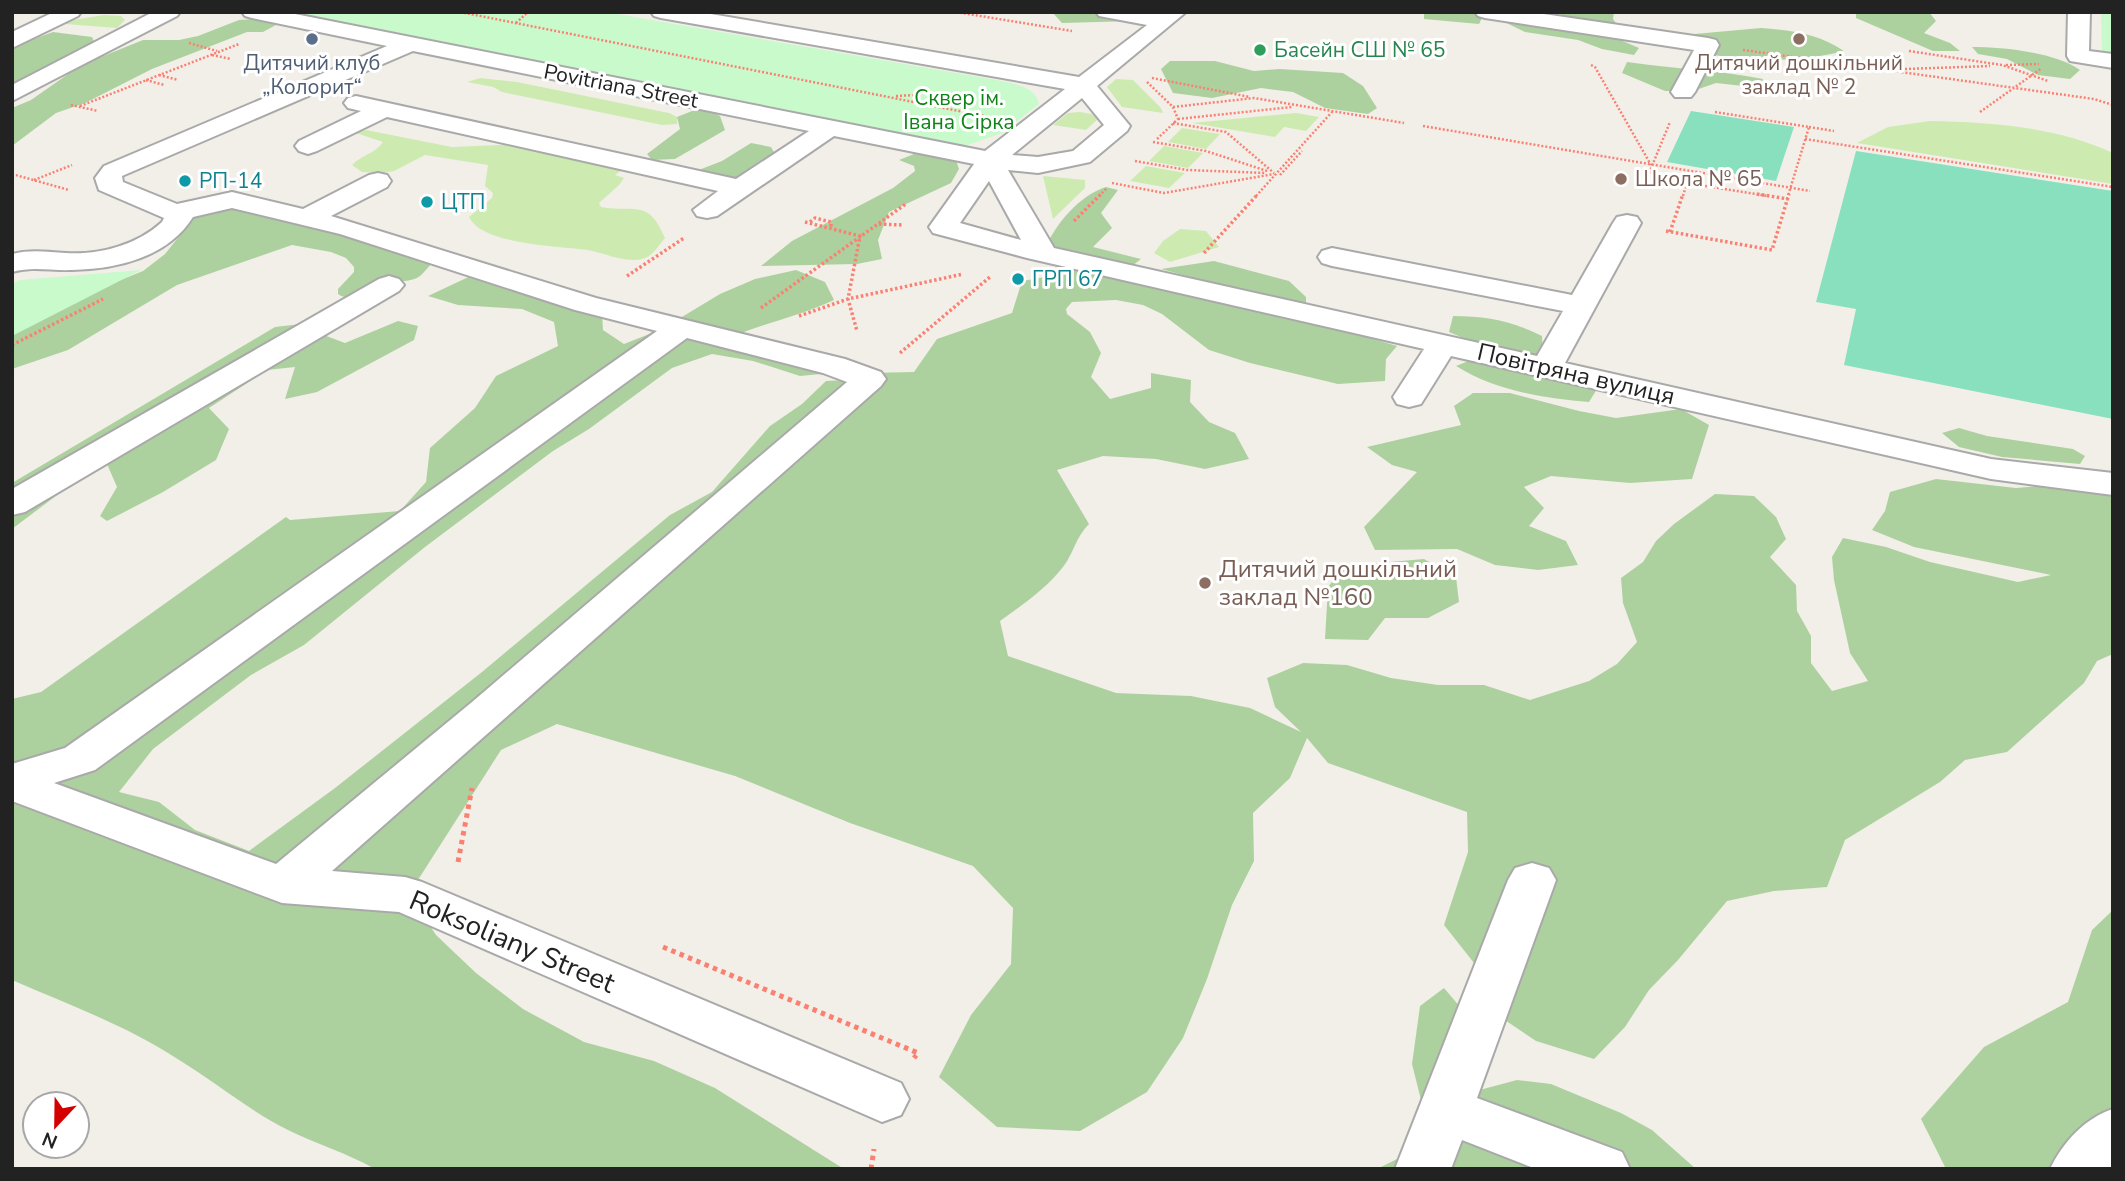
<svg xmlns="http://www.w3.org/2000/svg" width="2125" height="1181" font-family="'Nunito Sans',sans-serif">
	<rect width="100%" height="100%" fill="#f2efe9"/>
	<path fill="#cdebb0" d="M104,15l17,1 4,4 -8,8 -52,-4 8,-4z
		M480,78l37,4 152,31 8,4v7l-15,1 -160,-33 -9,-5 -26,-5z
		M1116,79l17,1 28,28 2,5 -41,-6 -15,-20z
		M1080,112l12,2 6,5 -12,11 -33,-5 15,-12z
		M1296,113l23,4 -13,14 -22,-4 -9,10 -83,-14z
		M1930,121c61,1 127,6 183,32v31l-256,-41 31,-16z
		M1182,128l38,6 -14,15 -38,-7z
		M366,130l86,17 67,-3 107,23 -11,8 9,3 -5,7 -20,18 2,4c35,6 47,-9 64,31 -6,7 -13,19 -23,21 -17,4 -38,-6 -54,-9 -28,-4 -106,-5 -119,-33l23,-19 1,-5 -8,-7 3,-21 -63,-10 -31,16 -12,2 -20,-1 -10,-7c9,-10 23,-11 31,-23l-27,-9z
		M1164,146l39,7 -15,15 -39,-7z
		M1146,166l39,7 -16,15 -39,-7z
		M1043,176l42,4v8l-32,31z
		M1180,229l26,2 13,16 -49,15 -16,-9 9,-12z"/>
	<path fill="#add19e" d="M1052,12h90l-8,9 -72,2z
		M1424,12h61l-6,12 -55,-5z
		M1560,12h54l-1,7 8,11 -10,6 28,12 -5,7 -32,-6 -24,-9 -53,-8 -31,-15 34,4 1,5 29,3 4,-9z
		M1856,12h73l7,9 -12,12 26,10 10,8h-27l-77,-33z
		M258,19l18,6 -13,7h-16l-95,37 -67,34 -29,10 -44,33v-38l19,-8 50,-35 62,-25h36l19,-4 41,-16z
		M1761,28c30,2 58,6 83,23 -55,14 -121,11 -174,-7l2,-8z
		M53,32l39,5 3,7 -83,40v-37z
		M1972,47c30,0 83,5 108,23l-10,9 -32,-4 -31,-16 -29,-5z
		M1170,61h45l39,10 26,-2 63,4 20,13 14,22 -9,6 -43,-6 -32,-16 -32,-4 -49,10 -39,-5 -12,-24z
		M1627,62c46,7 91,8 136,17l-2,9 -45,-5 -23,8h-28l-43,-18z
		M709,110l11,6 5,14 -50,29 -23,1 -5,-6 33,-25 -3,-12 15,-6z
		M751,143l20,4 7,12 -35,22 -52,-8 31,-12z
		M914,154l41,3 4,12 -8,14 -62,29 -11,28 4,19 -25,5 -96,2 31,-25 101,-53 22,-17 -1,-5 -15,-6z
		M1106,187l12,3 -17,23 11,15 -19,19 48,12 -14,11 -82,-21c10,-25 35,-54 61,-62z
		M215,202l223,54c-6,6 -12,15 -18,20 -9,7 -22,4 -32,6 -17,2 -32,24 -50,12v-5l16,-17v-5l-8,-9 -15,-6 -39,-7 -115,40 -109,65 -56,19v-45l131,-53 22,-17 28,-35 4,-9z
		M1214,261l75,20 17,16v7h-18l-127,-35z
		M1076,263l204,49 117,34 -11,13 -1,22 -47,3 -88,-21 -41,-13 -47,-36 -19,-9 -27,-5 -44,2 -6,7 1,5 23,18 11,21 -10,24 19,22 41,-11v-15l40,7 -1,22 19,20 26,11 14,26 -44,10 -49,-10 -53,-3 -46,14 32,54c-14,14 -15,29 -26,43 -17,22 -41,38 -63,54l8,35 108,37 75,3 59,12 51,24 -26,-25 -8,-29 36,-15 44,2 44,13 47,7h46l46,15 59,-19 28,-17 20,-22 -14,-39 -2,-25 22,-16 13,-21 18,-17 41,-30 39,2 22,21 10,22 -16,18 26,28 1,26 14,25v27l21,28 36,-10 -18,-28 -16,-73 -2,-23 11,-19 43,9 44,15 88,20 33,-7 -137,-28 -42,-17 13,-19 5,-19 46,-13 80,9 36,-3 61,8v161l-16,7 -13,22 -77,69 -42,8 -25,22 -95,58 -18,47 -53,4 -47,10 -49,59 -29,30 -24,37 -31,32 -58,-18 -49,-33 -13,-45 -30,-38 24,-73 -1,-40 -139,-49 -21,-25 -17,40 -37,35 1,48 -22,44 -25,74 -24,59 -36,54 -67,39 -83,-4 -58,-50 32,-62 40,-51 2,-56 -40,-42 -123,-43 -115,-47 -178,-52 -56,26 -92,144 27,41 40,38 47,36 61,33 70,19 61,27 129,81h-469c-28,-16 -59,-25 -87,-39 -40,-20 -74,-49 -112,-72 -51,-33 -109,-54 -164,-78v-281l29,-7 245,-175 4,3 110,-9 26,-29 4,-34 45,-40 21,-32 62,-30 -4,-24 -32,-13 -64,-4 -30,-9 49,-23 125,41 1,16 21,14 38,-15 58,-35 35,-15 41,-9 29,12 9,18c-32,15 -65,22 -98,35l72,26 13,13 -21,2 -47,-15 -41,-7 -40,14 -83,61 -36,22 -128,96 -121,98 -53,30 -98,74 -34,43 40,10 36,28 54,21 86,-63 147,-116 188,-157 42,-23 58,-66 32,-22 24,-23 43,-2 -2,-6 47,-1 23,-33 75,-26 10,-32 40,-7z
		M1453,316c33,0 59,5 89,20l1,21c-39,-3 -59,-10 -94,-25z
		M398,321l20,5 -4,14 -97,52 -32,7 10,-32 -28,3 -58,38 20,21 -13,31 -53,32 -56,29 -7,-5 17,-29 -10,-23 -22,10 -73,55v-46l263,-156 34,-4 12,11 24,9z
		M1481,356l116,33 -8,13c-46,-4 -93,-11 -133,-36z
		M1473,393h37l69,18 37,7 65,-9 28,16 -17,54 -62,4 -79,-7 -27,11 20,21 -15,18 37,15 12,24 -40,5 -43,-5 -38,-16 -82,1 -11,-23 53,-55 -25,-7 -25,-18 94,-22 -7,-19z
		M1959,428l28,8 86,13 12,7 -5,8 -78,-7 -43,-10 -17,-14z
		M1424,559l32,18 3,25 -31,16h-43l-17,22 -43,-1 3,-52 16,-21z
		M2113,910v259h-167l-25,-50 63,-72 84,-45 24,-72z
		M1444,988l40,47 -12,57 45,-12 34,4 70,29 31,17 44,39h-319l26,-13 21,-44 -12,-48 8,-58z"/>
	<path fill="#c8facc" d="M280,12h326l391,68c16,4 38,5 42,24l-37,29 -40,14z
		M2101,12h12v46l-11,-1z
		M141,270l-129,66v-52l8,-4z"/>
	<path fill="#88e0be" d="M1691,111l103,16 -18,54 -109,-19z
		M1856,151l257,40v228l-269,-54 12,-56 -40,-7z"/>
	<g fill="none" stroke-linecap="round" stroke-linejoin="round">
		<g stroke="#a9a9a9" stroke-width="4">
			<path id="minor" d="M54,12h27l-3,4 -66,32v-16z
				M153,12h27l-3,4 -165,85v-16z
				M242,12h43l700,139 80,-62 -404,-71 -7,-2 -3,-4h48l380,65 68,-52 -48,-9 -3,-4h90l-89,74 33,40 -3,5 -37,31 -52,11 -30,-3 46,78 483,108 26,-45 -231,-45 -10,-3 -4,-6 4,-6 10,-3 240,47 41,-72 4,-6 10,-2 10,2 4,6 -76,140 426,96 122,14v22l-122,-16 -540,-123 -30,48 -12,3 -12,-3 -4,-7 31,-48 -397,-91 -94,-25 -4,-6 45,-63 -140,-28 -117,80 -10,2 -10,-2 -4,-6 25,-19 -331,-74 -70,34 -9,3 -9,-3 -4,-5 4,-5 62,-30 -13,-3 -4,-5 4,-5 8,-2 380,83 73,-48 -396,-80 -291,125 1,6 54,22 55,-12 71,17 66,-34 9,-2 9,2 4,6 -4,6 -56,29 265,82 249,61 36,13 5,7 -5,7 -549,485 73,6 17,5 479,201 8,16 -8,16 -19,7 -483,-210 -117,-9 -270,-102v-37l53,-16 592,-417 -82,-21 -235,-76 -108,-26 -39,9c-25,40 -75,52 -121,53 -21,1 -39,-4 -60,2v-18c19,-5 36,-2 54,-1 34,2 71,-8 96,-31l2,-4 -65,-28 -4,-12 9,-12 283,-120 -135,-28 -7,-2zM1082,98l22,27 -31,26 -35,6 -26,-2zM989,181l32,59 -61,-17zM687,338l136,35 24,9 -375,320 -196,162 -222,-81 41,-13z
				M1475,12h55l178,26 8,2 3,5 -24,47 -4,5h-16l-4,-5 23,-42 -209,-32 -7,-2z
				M2068,12h22l-1,39 24,3v14l-43,-7 -3,-5z
				M389,276l10,3 5,6 -5,6 -374,221 -13,3v-26l367,-210z
				M1532,863l17,5 7,12 -79,218 145,54 8,17h-94l-74,-29 -11,29h-56l113,-289 7,-12z
				M2113,1109v60h-63c13,-27 35,-51 63,-60z"/>
		</g>
		<path stroke="#fa8072" stroke-width="2.5" stroke-dasharray="2 2" stroke-linecap="butt" d="M460,12l524,104
			M956,12l116,19
			M516,23l12,-11
			M189,43l28,8
			M1743,50l351,49 19,6
			M1909,51l93,14 46,16
			M212,55l19,4
			M1591,65l4,2 56,98
			M2006,65l33,-1
			M1905,69l85,-3
			M159,75l19,5
			M1152,78l98,19
			M146,80l18,5
			M1147,82l26,25 5,12 -22,21
			M896,96l20,-1
			M71,105l27,6
			M80,106l159,-62
			M1173,107l81,-9 150,25
			M1715,112l94,15 -21,69
			M1980,112l62,-44
			M1178,119l114,-12
			M1173,123l53,9 48,41
			M1423,126l387,65
			M1809,127l25,4
			M1805,139l308,48
			M1153,142l53,9 61,20
			M1135,161l52,9 79,3
			M12,174l57,16
			M1280,175l22,-24
			M34,180l38,-15
			M1112,183l52,10 110,-19
			M1643,188l27,-66
			M1099,196l8,-8
			M1256,196l76,-84
			M1683,196l4,-13 81,13"/>
		<path stroke="#fa8072" stroke-width="3.5" stroke-dasharray="2.5 2.5" stroke-linecap="butt" d="M1757,194l31,5
			M1074,221l27,-27
			M805,222l55,14 -12,63 9,32
			M810,222l5,-4 16,4v6
			M879,224l23,1
			M1666,231l106,19 17,-56
			M1670,232l13,-38
			M1204,253l54,-59
			M627,276l57,-38
			M761,308l146,-105
			M799,316l49,-17 115,-25
			M12,345l91,-46
			M900,353l90,-76"/>
		<path stroke="#fa8072" stroke-width="5" stroke-dasharray="4.5 4.5" stroke-linecap="butt" d="M458,862l14,-74
			M663,947l255,106 -4,5
			M871,1169l3,-20"/>
		<use href="#minor" fill="#fff" fill-rule="evenodd"/>
	</g>
	<circle fill="#5c6f8a" stroke="#fff" stroke-width="2.5" cx="312" cy="39" r="7"/>
	<g fill="#8d6e63" stroke="#fff" stroke-width="2.5">
		<circle cx="1799" cy="39" r="7"/>
		<circle cx="1621" cy="179" r="7"/>
		<circle cx="1205" cy="583" r="7"/>
	</g>
	<circle fill="#2e9e5b" stroke="#fff" stroke-width="2.5" cx="1260" cy="50" r="7"/>
	<g fill="#0f9aa8" stroke="#fff" stroke-width="2.5">
		<circle cx="185" cy="181" r="7"/>
		<circle cx="427" cy="202" r="7"/>
		<circle cx="1018" cy="279" r="7"/>
	</g>
	<g text-anchor="middle" dominant-baseline="central" stroke-width="6" stroke-linejoin="round" paint-order="stroke">
		<g font-size="21" fill="#27864d" stroke="#fff" text-anchor="start">
			<text x="1274" y="50">Басейн СШ № 65</text>
		</g>
		<g font-size="21" fill="#4e5e75" stroke="#fff">
			<text x="312" y="63">Дитячий клуб<tspan x="312" dy="24">„Колорит“</tspan></text>
		</g>
		<g font-size="21" fill="#785e54" stroke="#fff">
			<text x="1799" y="63">Дитячий дошкільний<tspan x="1799" dy="24">заклад № 2</tspan></text>
			<text x="1635" y="179" text-anchor="start">Школа № 65</text>
		</g>
		<g font-size="21" fill="#222" stroke="#fff">
			<text transform="translate(621 86) rotate(11)">Povitriana Street</text>
		</g>
		<g font-size="21" fill="#0c8416" stroke="#fff">
			<text x="959" y="98">Сквер ім.<tspan x="959" dy="24">Івана Сірка</tspan></text>
		</g>
		<g font-size="21" fill="#0d838f" stroke="#fff" text-anchor="start">
			<text x="199" y="181">РП-14</text>
			<text x="441" y="202">ЦТП</text>
			<text x="1032" y="279">ГРП 67</text>
		</g>
		<g font-size="24" fill="#222" stroke="#fff">
			<text transform="translate(1576 374) rotate(13)">Повітряна вулиця</text>
		</g>
		<g font-size="24" fill="#785e54" stroke="#fff" text-anchor="start">
			<text x="1219" y="569">Дитячий дошкільний<tspan x="1219" dy="28">заклад №160</tspan></text>
		</g>
		<g font-size="28" fill="#222" stroke="#fff">
			<text transform="translate(512 942) rotate(23)">Roksoliany Street</text>
		</g>
	</g>
	<rect width="2125" height="1181" fill="none" stroke="#222222" stroke-width="28"/>
	<g transform="translate(56 1125) rotate(202)"><circle r="33" fill="#ffffff" stroke="#a7a7a7" stroke-width="2"/>
	<path d="M0-5L12 26L0 18L-12 26Z" fill="#d40000"/>
	<text y="-10" font-size="19" font-weight="bold" text-anchor="middle" fill="#222222">N</text>
	</g>
</svg>
